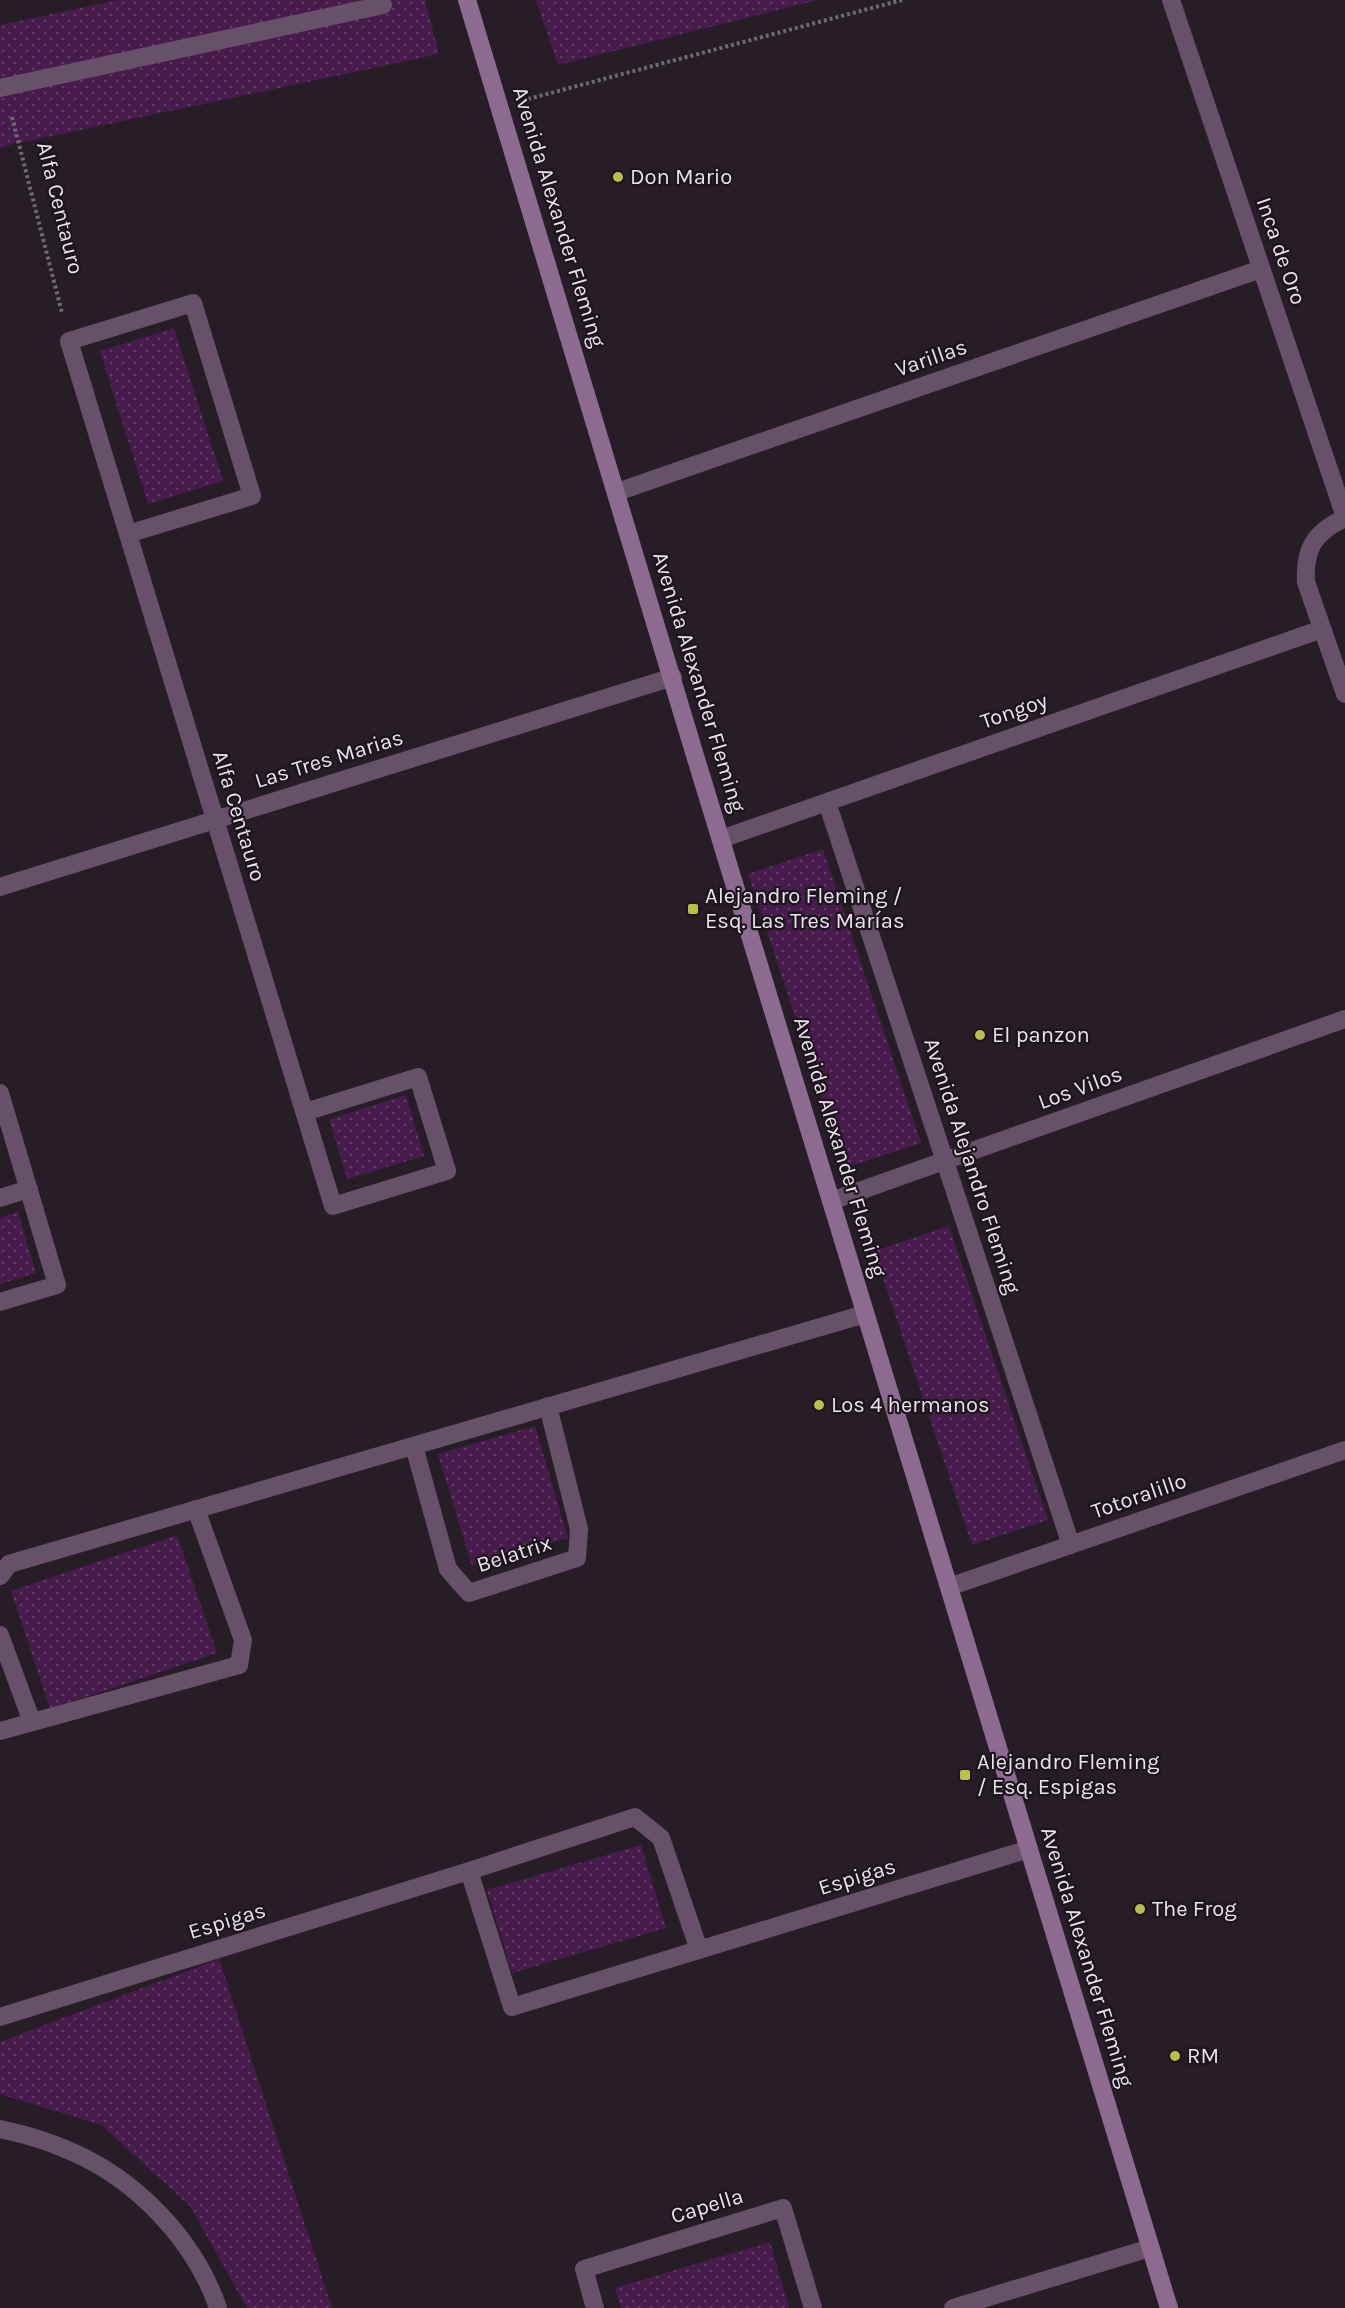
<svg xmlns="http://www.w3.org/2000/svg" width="1345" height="2308" font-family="Karla,sans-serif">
	<defs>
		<pattern id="green-dots" width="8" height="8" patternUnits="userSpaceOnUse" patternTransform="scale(1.5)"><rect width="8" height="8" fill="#481b4d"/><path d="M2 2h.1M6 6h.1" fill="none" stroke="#623c67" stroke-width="1.8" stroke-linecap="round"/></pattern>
	</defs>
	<rect width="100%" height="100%" fill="#261d27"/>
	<path fill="url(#green-dots)" d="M118,0h307l14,54 -439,93v-122z
		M536,0h282l-260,65z
		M174,328l49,153 -75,23 -48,-153z
		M823,849l98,294 -76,25 -97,-294z
		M406,1095l18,61 -77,23 -18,-60z
		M18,1212l18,61 -36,11v-66z
		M949,1226l99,294 -76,25 -98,-294z
		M535,1426l33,112 -96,28 -34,-112z
		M177,1535l40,118 -167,56 -39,-118z
		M641,1845l25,83 -154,45 -25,-83z
		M219,1959l113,349h-85l-57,-102 -89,-81 -101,-31v-52z
		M770,2242l19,66h-168l-6,-20z"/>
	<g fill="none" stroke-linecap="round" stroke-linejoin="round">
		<path stroke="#716972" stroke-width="4" stroke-dasharray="3 3" stroke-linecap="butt" d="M528,99l374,-99
			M12,117l50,196"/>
		<path stroke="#665168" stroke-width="18" d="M1171,0l174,517
			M0,88l383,-83
			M617,492l644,-223
			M1345,518c-30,14 -41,30 -39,64l39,112
			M128,534l124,-38 -59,-193 -124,38c88,288 176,577 264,865l114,-35 -29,-94 -113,35
			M827,802l244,743
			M721,839l601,-210
			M0,887l673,-210
			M0,1093l57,192 -57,17
			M0,1198l29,-9
			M831,1201l514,-182
			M414,1446l34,123 21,24 108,-35 2,-29 -31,-123
			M0,1576l9,-12 856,-250
			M949,1587l396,-137
			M0,1635l32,87
			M0,1731l239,-66 4,-25 -47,-131
			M469,1871l43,136 517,-158
			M0,2017l469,-146 166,-54 26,21 38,112
			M0,2129c24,5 48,12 70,22 66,28 125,89 148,157
			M595,2308l-11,-39 199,-61 30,100
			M953,2308l197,-60"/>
		<path stroke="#8d6b91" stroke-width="18" d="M467,0l230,762 472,1546"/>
	</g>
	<g fill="#b8c147" stroke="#1d141d" stroke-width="2">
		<circle cx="618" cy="177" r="6"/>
		<rect x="687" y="903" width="12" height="12" rx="3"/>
		<circle cx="980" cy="1035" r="6"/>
		<circle cx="819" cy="1405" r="6"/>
		<rect x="959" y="1769" width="12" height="12" rx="3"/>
		<circle cx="1140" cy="1909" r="6"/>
		<circle cx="1175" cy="2056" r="6"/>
	</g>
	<g text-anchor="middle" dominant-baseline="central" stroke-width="4.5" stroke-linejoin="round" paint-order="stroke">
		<g font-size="22" fill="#e9e3ea" stroke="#1d141d" text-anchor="start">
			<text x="630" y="177">Don Mario</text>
			<text x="705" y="896">Alejandro Fleming /<tspan x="705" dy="25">Esq. Las Tres Marías</tspan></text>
			<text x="992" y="1035">El panzon</text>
			<text x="831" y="1405">Los 4 hermanos</text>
			<text x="977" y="1762">Alejandro Fleming<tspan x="977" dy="25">/ Esq. Espigas</tspan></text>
			<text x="1152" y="1909">The Frog</text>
			<text x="1187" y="2056">RM</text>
		</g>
		<g font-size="22" fill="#e9e3ea" stroke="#1d141d">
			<text transform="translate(60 208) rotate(76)">Alfa Centauro</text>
			<text transform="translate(559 217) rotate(73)">Avenida Alexander Fleming</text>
			<text transform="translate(1281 251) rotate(71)">Inca de Oro</text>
			<text transform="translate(931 358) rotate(-19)">Varillas</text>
			<text transform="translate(699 682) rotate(73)">Avenida Alexander Fleming</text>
			<text transform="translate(1014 711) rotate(-19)">Tongoy</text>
			<text transform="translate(329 759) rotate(-17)">Las Tres Marias</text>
			<text transform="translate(239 816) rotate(73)">Alfa Centauro</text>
			<text transform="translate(1080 1088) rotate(-20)">Los Vilos</text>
			<text transform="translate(840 1147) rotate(73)">Avenida Alexander Fleming</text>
			<text transform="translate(972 1166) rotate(72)">Avenida Alejandro Fleming</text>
			<text transform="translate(1139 1496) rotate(-19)">Totoralillo</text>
			<text transform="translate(514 1554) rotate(-18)">Belatrix</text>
			<text transform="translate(857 1877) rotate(-17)">Espigas</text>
			<text transform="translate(227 1921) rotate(-17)">Espigas</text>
			<text transform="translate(1087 1957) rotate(73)">Avenida Alexander Fleming</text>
			<text transform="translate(707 2206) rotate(-17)">Capella</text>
		</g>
	</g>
</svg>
